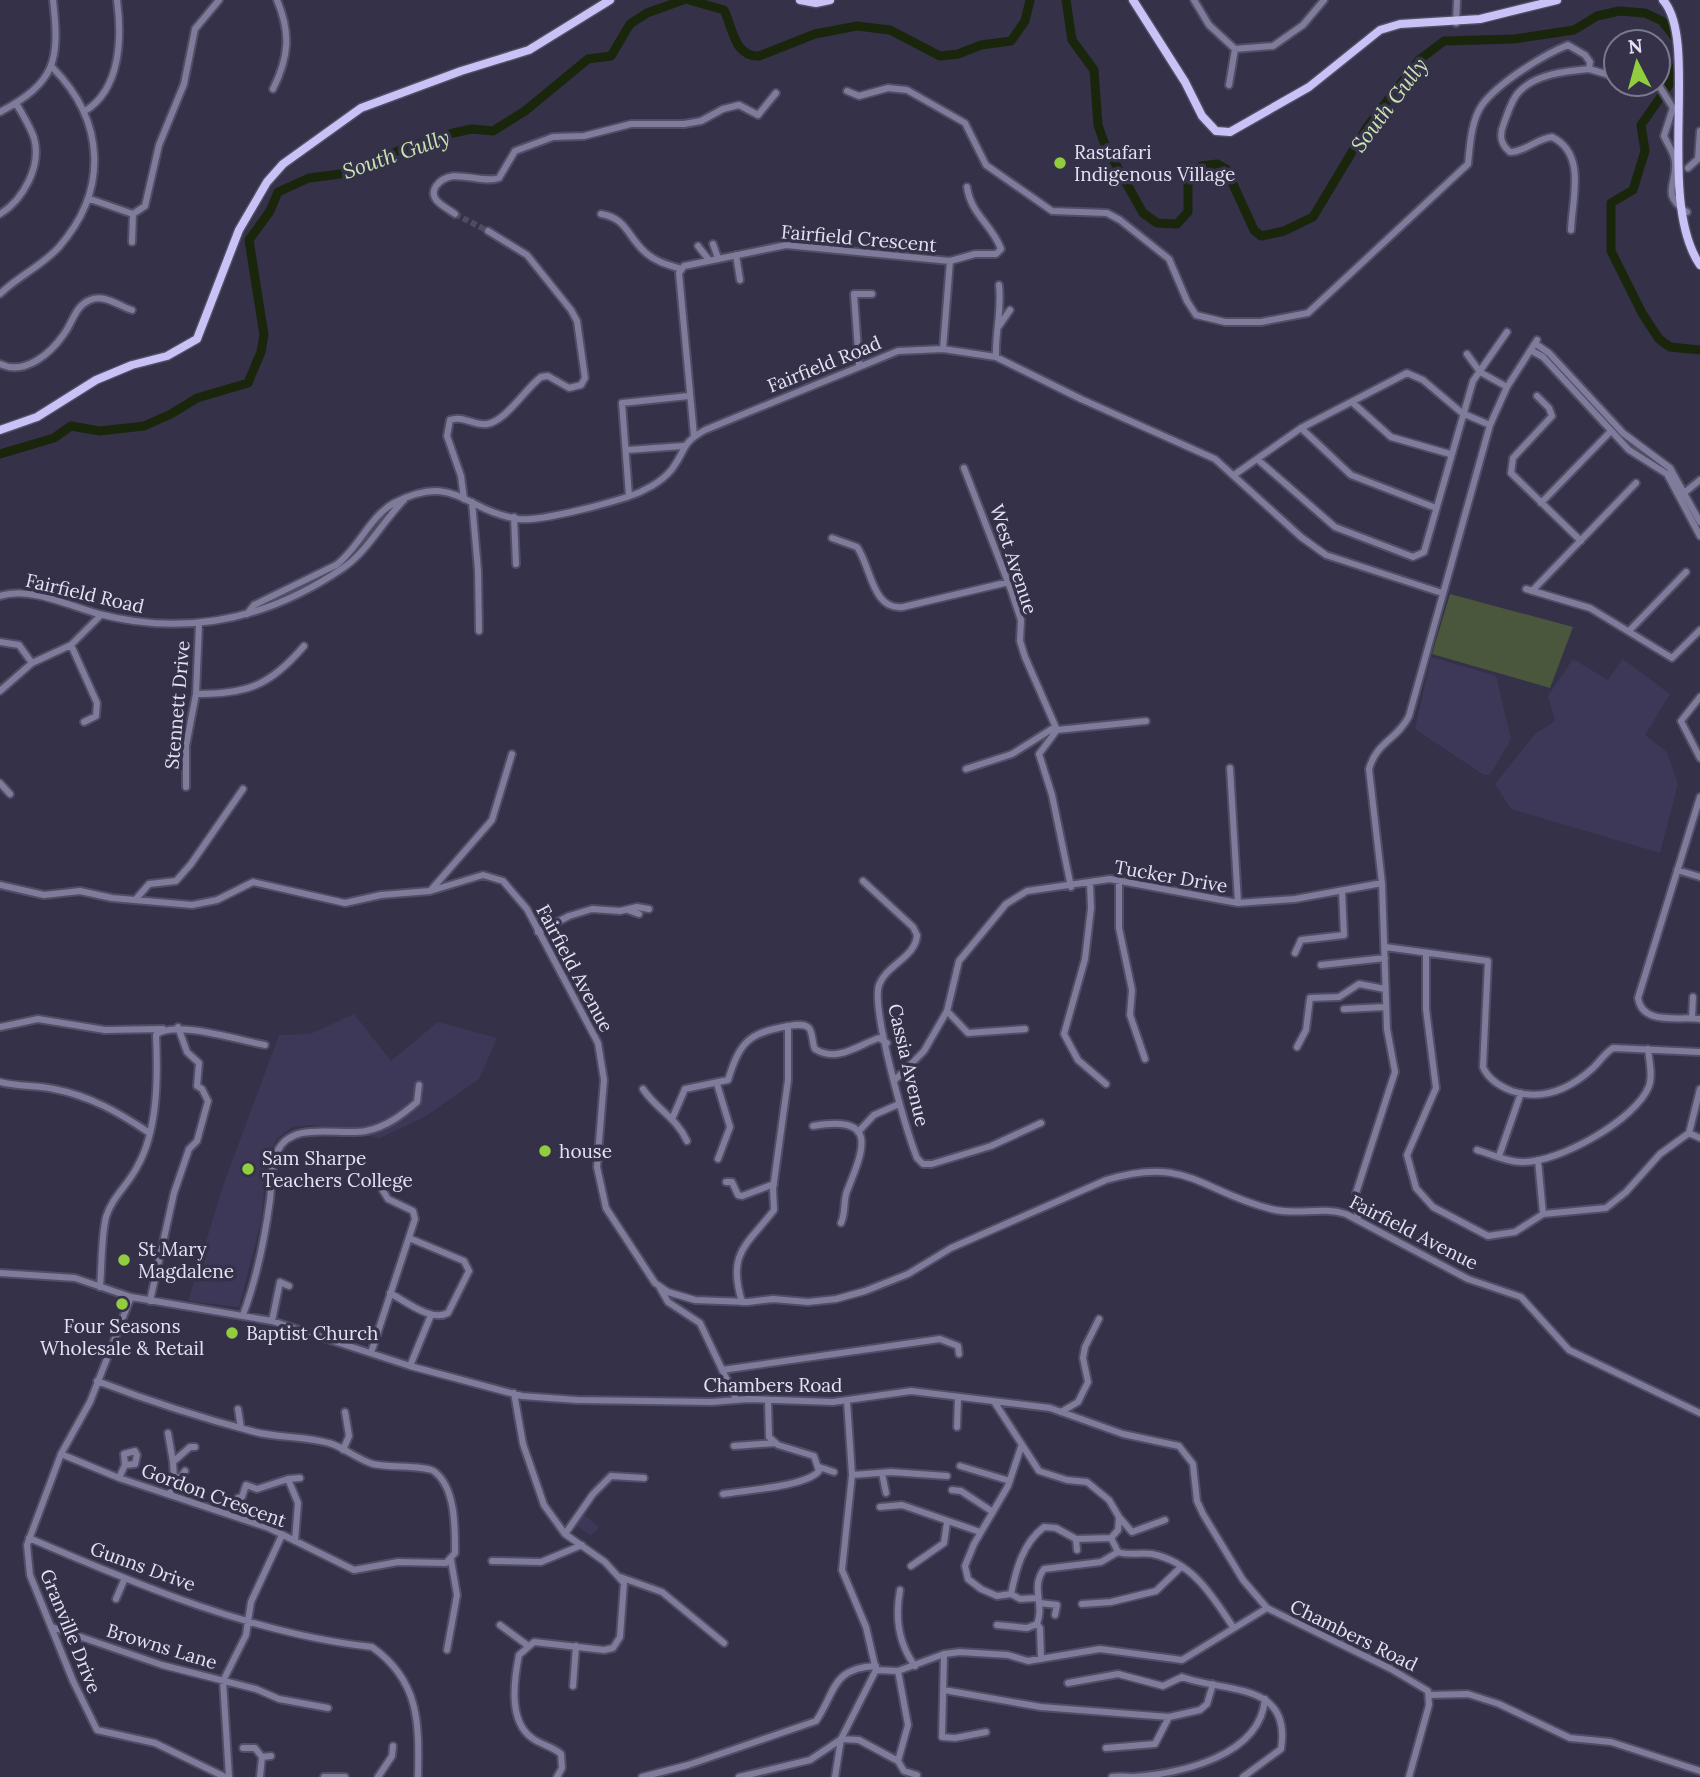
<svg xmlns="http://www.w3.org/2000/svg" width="1700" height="1777" font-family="Lora,serif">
	<rect width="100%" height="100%" fill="#343149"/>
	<path fill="#3d3857" d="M1431,657l65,19 15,63 -21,36h-6l-69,-46z
		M1573,659l35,21 15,-21 47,35 -25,41 22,17 11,32 -18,69 -149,-44 -16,-25 40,-50 20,-13 -7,-25z
		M354,1014l37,47 47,-39 59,16 -18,41 -53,37 -46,22 -71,-13 -17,2 -16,13 -9,20 -6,62 -22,85 -51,-6 35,-115 56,-151 31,-1z
		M584,1515l15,12 -8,9 -15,-11z"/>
	<path fill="#4a573d" d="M1450,594l123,33 -23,61 -118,-34z"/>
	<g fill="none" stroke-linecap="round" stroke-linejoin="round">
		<path stroke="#1a260c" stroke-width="9" d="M689,0l35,10c9,18 10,47 35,46l56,-22 42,-8 33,4 50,26 18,-2 23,-9 30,-4 14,-20 5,-21
			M1066,0l6,40 22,30 4,55 7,20 38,68 14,10 20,1 11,-12v-33l13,-13 16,-2 9,5 28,61 7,6 23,-5 29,-14 54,-90 52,-67 25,-19 70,-2 60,-9 23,-14 22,-5 26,2 17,8 15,19
			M1679,60l-10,25 -28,40 4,26 -12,39 -22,13v48l31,62 17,26 11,8 30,3
			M0,454l54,-16 17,-12 29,5 44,-5 27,-12 26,-16 51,-15 13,-31 3,-17 -15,-95 21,-29 8,-19 31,-14 39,-5 52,-23 53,-17 19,-4 21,2 32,-20 63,-52 23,-3 19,-32 17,-11 36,-13"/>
		<path stroke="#4e4c62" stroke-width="6" stroke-dasharray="6 3" stroke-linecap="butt" d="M455,214l33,17"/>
		<g stroke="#504d64" stroke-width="10">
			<path id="minor" d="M1194,0l15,25 26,24 38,-3 30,-21 21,-25
				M1456,23l1,-23
				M1589,69l27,8
				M1658,84l15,24 -9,28c3,7 8,14 10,21 7,24 -17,36 13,55
				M1229,85l6,-36
				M273,89c16,-32 18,-56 4,-89
				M847,91l12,5 29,-8 19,2 58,33 21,42 66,46 55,2 13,7 49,39 18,42 9,14 29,7h36l47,-9 160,-149c2,-19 3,-43 14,-59 16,-22 61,-50 86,-60l17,10 5,7 -1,7c-22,2 -55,5 -71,24 -7,8 -10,20 -14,30 -5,12 -4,21 6,29 15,0 26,-13 42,-15 35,17 20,62 19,93
				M85,111c36,-22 37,-74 32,-111
				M0,112c56,-30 60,-51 53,-112
				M1688,168l10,-9 2,-28
				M90,199l43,15 12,-8 14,-61 25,-61 11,-55 24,-29
				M0,214c23,-14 42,-48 34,-76 -4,-12 -12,-24 -18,-35
				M455,214c-9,-7 -28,-14 -19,-28 16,-21 43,-1 63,-8l16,-27 38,-14 31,-1 47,-12h53l17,-3 22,-12 16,-4 19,10 18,-22
				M601,214c26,4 27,24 45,39 10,9 23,12 35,16
				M132,242l1,-28
				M713,244l5,14
				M698,246l11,14
				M736,255l4,25
				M950,261l25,-7h21l5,-5c-9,-25 -30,-34 -34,-62
				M0,294c18,-18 42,-28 59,-47 50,-57 46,-126 -6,-179
				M999,326l11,-16
				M1536,344l13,9 74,80 47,35 30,54
				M1532,351l11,6 86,93 38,24 33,62
				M1467,354l13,18 27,15
				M996,357c-1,-25 6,-47 3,-72
				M0,364c25,12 51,-11 64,-30 9,-12 11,-28 26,-34 15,-6 29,6 42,10
				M859,365l-5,-71h18
				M1537,396l12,12 3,8 -39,42 -2,15 70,68
				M1353,403l38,34 59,17
				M1301,428l50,47 85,33
				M694,436l-15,-163 5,-7 102,-21 164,16 -7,88
				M627,450l56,-4
				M1257,459l78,68 78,30 11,-5 49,-171 34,-49
				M964,468l47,122 10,30 -1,21 5,16 32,73 -18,24 13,41 19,92
				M1234,475l67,-47 106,-55 16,7 39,33 28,12
				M1684,493l16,-13
				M629,496l-7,-93 67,-7
				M464,499l-3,-23 -14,-40 3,-16c13,-5 24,6 37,4 19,-3 38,-35 54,-47l7,-1 21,12 12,-3 4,-7 -8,-57 -6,-11 -44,-55 -39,-24
				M472,502l6,68 1,61
				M1541,503l70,-72
				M514,517l2,47
				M832,538l25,9c14,19 15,64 46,60l106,-25
				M1526,589l64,19 82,50 28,-28
				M1532,591l104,-108
				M0,596c30,-10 69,10 99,18 88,23 169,5 244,-46 24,-16 40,-47 61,-68
				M247,614l7,-9 82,-40c22,-16 34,-49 58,-62 61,-31 69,7 124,16 22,3 87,-15 109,-22 16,-5 35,-15 45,-28 15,-20 8,-25 33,-39l193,-79 45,-2 53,8 85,42 134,60 86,78 25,18 116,38
				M1630,630l56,-58
				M0,642l19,3 13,18
				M71,645l26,58 -1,13 -12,6
				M0,691l32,-28 39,-18 30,-30
				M196,694c51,0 74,-8 108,-48
				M1700,697l-19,24 19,37
				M1057,730l89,-9
				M1230,768l8,135
				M966,769l46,-15 43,-27
				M0,783l10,11
				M186,787v-41l10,-52 3,-69
				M1700,797l-62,201c4,28 42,18 62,21
				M1677,870l23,7
				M863,881l50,46 4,8c-1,22 -31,30 -38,50 -8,24 27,145 38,173l6,6h9l59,-18 50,-23
				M1119,881v47l13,62 -2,25 15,44
				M1090,884l1,24 -6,51 -21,75 14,26 28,24
				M0,885l44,10 36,-4 32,7 80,7 25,-5 36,-18 92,21 36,-8 49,-4 53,-16 20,6 24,28 71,134 6,37 -7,87 9,41 49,75 13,9 27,8 53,2 25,-3 35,3 28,-3 29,-8 43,-17 43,-26 155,-68c82,-25 95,12 165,29 26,7 50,-3 75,5l122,65 53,18 48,53 131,63
				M431,890l61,-70 20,-66
				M136,899l13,-15 27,-3 15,-17 52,-75
				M628,910l11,4
				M538,932l31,-16 23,-7 28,2 17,-4 12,2
				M1385,947l103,14 -5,106c5,12 16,19 29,24 30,10 58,-2 81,-23 7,-7 12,-15 20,-20l87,4
				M1295,953l6,-13 43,-5 -2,-44
				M1426,953v56l10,79 -29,67 9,33 17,19 55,29 27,-4 28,-18 63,-6 20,-16 34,-38 29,-21
				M1321,965l64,-7
				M1344,1009l41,-2
				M947,1011l21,22 57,-4
				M1692,1018l1,-21
				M0,1027l38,-8 67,11 58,-1
				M1297,1047l9,-17 4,-32 29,-1 20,-13 26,5
				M895,1080l29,-29 23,-40 12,-50 47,-57 21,-13 83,-12 128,24 57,-4 87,-16
				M0,1082c18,5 36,3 54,7 36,7 64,23 94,43
				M717,1084l13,43 -12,32
				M643,1089c13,20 34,29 44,52
				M672,1119l13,-30 43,-9c12,-38 20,-47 60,-54 6,-1 16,-3 21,2 4,5 3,15 6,21 22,14 43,-4 64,-11l8,5
				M813,1126c66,-12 51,23 34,65 -4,11 -1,21 -6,32
				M858,1132l16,-17 25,-11
				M1689,1133l11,-44
				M1689,1133l11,5
				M1477,1150c14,4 32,13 47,12 35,0 112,-42 125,-76 4,-10 0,-26 -1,-37
				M1499,1156l22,-63
				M1538,1160l5,54
				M726,1182h6l6,13 4,1 32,-12
				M1358,1220l-2,-27 39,-121 -8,-43 -5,-146 -13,-114c8,-28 28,-29 40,-53l81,-291 17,-38 30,-47
				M0,1273l75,5 56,19 141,24 138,45 112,30 55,4 135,2 36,-3 85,3 78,-11 139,17 73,26 56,12 14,18 4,37 6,13 40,66 24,28 124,61 37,22 1,14 -20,72
				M100,1287c2,-23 1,-48 6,-70 6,-20 22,-32 31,-50 21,-36 21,-91 19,-132 17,-16 85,6 109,10
				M660,1288l8,14 32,21 36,76
				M390,1293c15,8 41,29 58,20l21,-42 -5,-10 -55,-23
				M131,1297l-41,105 -29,52 -34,91 3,30 43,106 24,49 58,13 70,34
				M150,1301l24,-108 15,-44 8,-8 11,-40 -6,-12 -5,-3 2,-23 -12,-11 -9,-25
				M742,1302c-15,-49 4,-56 32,-92l-1,-21 15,-109v-54
				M243,1315c13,-35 22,-78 27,-115 2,-16 0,-33 7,-48 14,-32 61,-16 89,-21 20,-4 36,-16 51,-29l2,-17
				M272,1321l8,-39 9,4
				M371,1353l44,-134 -2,-8 -25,-12 -12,-20
				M410,1366l21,-51
				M722,1370l218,-31 18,7 1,8
				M514,1393l9,51 21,61 21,29 40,28 19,21 -4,54 -7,11 -9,2 -70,-8 -15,13c-5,25 -11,66 13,83 9,7 20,8 29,16l1,14 -5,9
				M995,1403l44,68 28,9 20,2 22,18 10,17 -1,13 -7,8 -35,1 -20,-11 -12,-1c-21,16 -28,42 -33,67l-14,2 -16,-7 -13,-10 -3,-13 9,-22 34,-58 13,-39
				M238,1409l3,19
				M1061,1412l17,-10 10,-20 -5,-24 2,-11 14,-28
				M957,1427l1,-30
				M168,1433l5,29
				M734,1446l41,-3
				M343,1450l6,-14 -4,-24
				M61,1454l58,24 150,50 85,42 44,-8 48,1 9,-10c0,-24 1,-64 -20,-81 -8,-7 -47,-4 -62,-8 -17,-5 -29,-17 -44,-21 -23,-7 -50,-5 -74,-11 -54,-14 -106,-31 -158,-51
				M960,1466l50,15
				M819,1467l15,5
				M882,1473l4,20
				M852,1475l39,-3 56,4
				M119,1478l6,-13 10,-1 2,-9 -2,-4 -11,3 1,11
				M174,1478l-1,-16 17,-15h5
				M288,1479l12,-1
				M952,1490l9,1 32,21
				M170,1493l4,-15 7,-1 4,-6
				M723,1494c22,-4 82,-7 96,-23l-5,-15 -36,-11 -9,-8 -1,-37
				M238,1498l4,-1 4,-12 11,4 31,-10 10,24 -3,38
				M880,1507l22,-2 78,27
				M1119,1517l13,15 33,-12
				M565,1534l28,-40 18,-18 33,2
				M29,1538c109,47 225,96 343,109 48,34 47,76 46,130
				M1111,1538l7,14c11,4 23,0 34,2 40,8 60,41 81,73
				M1076,1539l1,11
				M492,1561l49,1 41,-17
				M911,1566l33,-23 3,-21
				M620,1577l42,15 62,51
				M900,1590c-5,27 -2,53 15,76
				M1011,1594l9,5 17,-1
				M116,1599l9,-21
				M1040,1603l17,2 -2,10
				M1082,1604l29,-2 45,-11 25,-24
				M1037,1624l3,4 1,31
				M500,1625l27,20
				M997,1625l30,3 10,-4c8,-20 -7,-36 7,-55l57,-7 17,-10
				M52,1627l110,38 94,24 23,10 49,9
				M447,1650l10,-55 -6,-35
				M944,1654l-2,83 13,1 31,-6
				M876,1670l22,1 46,-17 16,-2 48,3 20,6 72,-12 82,11 85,-52
				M898,1671l10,54 -10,36 6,10 13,4
				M1182,1677c43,16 110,4 99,72l-38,28
				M1068,1683l50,-9 45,12 19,-9
				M573,1686l3,-40
				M944,1690l97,17 128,10 31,-7 7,-6 6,-20
				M1430,1695l38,-1 31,10 71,34 41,4 89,29
				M841,1739l18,1 39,21
				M243,1748h12l7,9
				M1106,1748l49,-4 14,-27
				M229,1777l-6,-96 23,-46 5,-33 31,-67
				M260,1777l2,-20 9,-1
				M324,1777h21
				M378,1777l14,-21 1,-10
				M642,1777l46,-12 128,-44c20,-29 15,-53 60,-55
				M739,1777l71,-17 30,-20
				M835,1777l6,-38 35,-69 -10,-43 -24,-57 10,-95 -5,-74
				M1112,1777c7,-1 14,0 22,0 48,-4 126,-21 131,-78"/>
		</g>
		<g stroke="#504d64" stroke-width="11">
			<path id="major" d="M800,0l16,3 14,-3
				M1133,0l52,82 17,34 14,15 14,1 79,-45 71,-57 20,-6 80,-5 77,-19
				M1663,0c37,41 -8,199 37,265
				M0,430l37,-13 59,-37 36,-15 35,-9 30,-17 42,-109 28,-48 16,-18 78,-56 100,-37 68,-21 81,-50"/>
		</g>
		<use href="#minor" stroke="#7e7b9b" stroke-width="6"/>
		<use href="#major" stroke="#c8c2f6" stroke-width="8"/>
	</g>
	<g fill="#92cd3f" stroke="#343149" stroke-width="2.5">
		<circle cx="1060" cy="163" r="7"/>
		<circle cx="545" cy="1151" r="7"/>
		<circle cx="248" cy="1169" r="7"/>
		<circle cx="124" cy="1260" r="7"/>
		<circle cx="122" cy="1304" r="7"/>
		<circle cx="232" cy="1333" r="7"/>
	</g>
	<g text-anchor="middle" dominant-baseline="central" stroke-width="7" stroke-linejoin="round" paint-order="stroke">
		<g font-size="19" fill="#e4e2f2" stroke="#343149" text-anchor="start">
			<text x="1074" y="152">Rastafari<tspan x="1074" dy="22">Indigenous Village</tspan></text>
			<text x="559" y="1151">house</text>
			<text x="262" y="1158">Sam Sharpe<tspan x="262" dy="22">Teachers College</tspan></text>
			<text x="138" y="1249">St Mary<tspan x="138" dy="22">Magdalene</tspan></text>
			<text x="122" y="1326" text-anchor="middle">Four Seasons<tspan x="122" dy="22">Wholesale &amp; Retail</tspan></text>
			<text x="246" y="1333">Baptist Church</text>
		</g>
		<g font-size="19" fill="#e4e2f2" stroke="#343149">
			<text transform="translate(859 238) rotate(5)">Fairfield Crescent</text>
			<text transform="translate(824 364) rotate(-22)">Fairfield Road</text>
			<text transform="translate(1014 559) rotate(72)">West Avenue</text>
			<text transform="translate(85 593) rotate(13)">Fairfield Road</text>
			<text transform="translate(177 705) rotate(-85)">Stennett Drive</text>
			<text transform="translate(1171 876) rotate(10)">Tucker Drive</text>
			<text transform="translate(575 968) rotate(62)">Fairfield Avenue</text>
			<text transform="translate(909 1065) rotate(77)">Cassia Avenue</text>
			<text transform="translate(1414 1232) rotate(27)">Fairfield Avenue</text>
			<text x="773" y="1385">Chambers Road</text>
			<text transform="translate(214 1495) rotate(20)">Gordon Crescent</text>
			<text transform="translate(143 1566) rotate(20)">Gunns Drive</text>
			<text transform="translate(71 1631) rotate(68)">Granville Drive</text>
			<text transform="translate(1354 1635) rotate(26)">Chambers Road</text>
			<text transform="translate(162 1646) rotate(17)">Browns Lane</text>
		</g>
		<g font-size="21" font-style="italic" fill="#cae5af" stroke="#343149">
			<text transform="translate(1389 105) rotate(-53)">South Gully</text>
			<text transform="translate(396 154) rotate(-19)">South Gully</text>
		</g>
	</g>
	<g transform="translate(1637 63) rotate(354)"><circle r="33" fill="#343149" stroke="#7a788d" stroke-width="2"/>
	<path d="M0-5L12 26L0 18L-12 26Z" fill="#92cd3f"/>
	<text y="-10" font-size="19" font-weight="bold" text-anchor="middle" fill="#e4e2f2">N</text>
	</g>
</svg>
